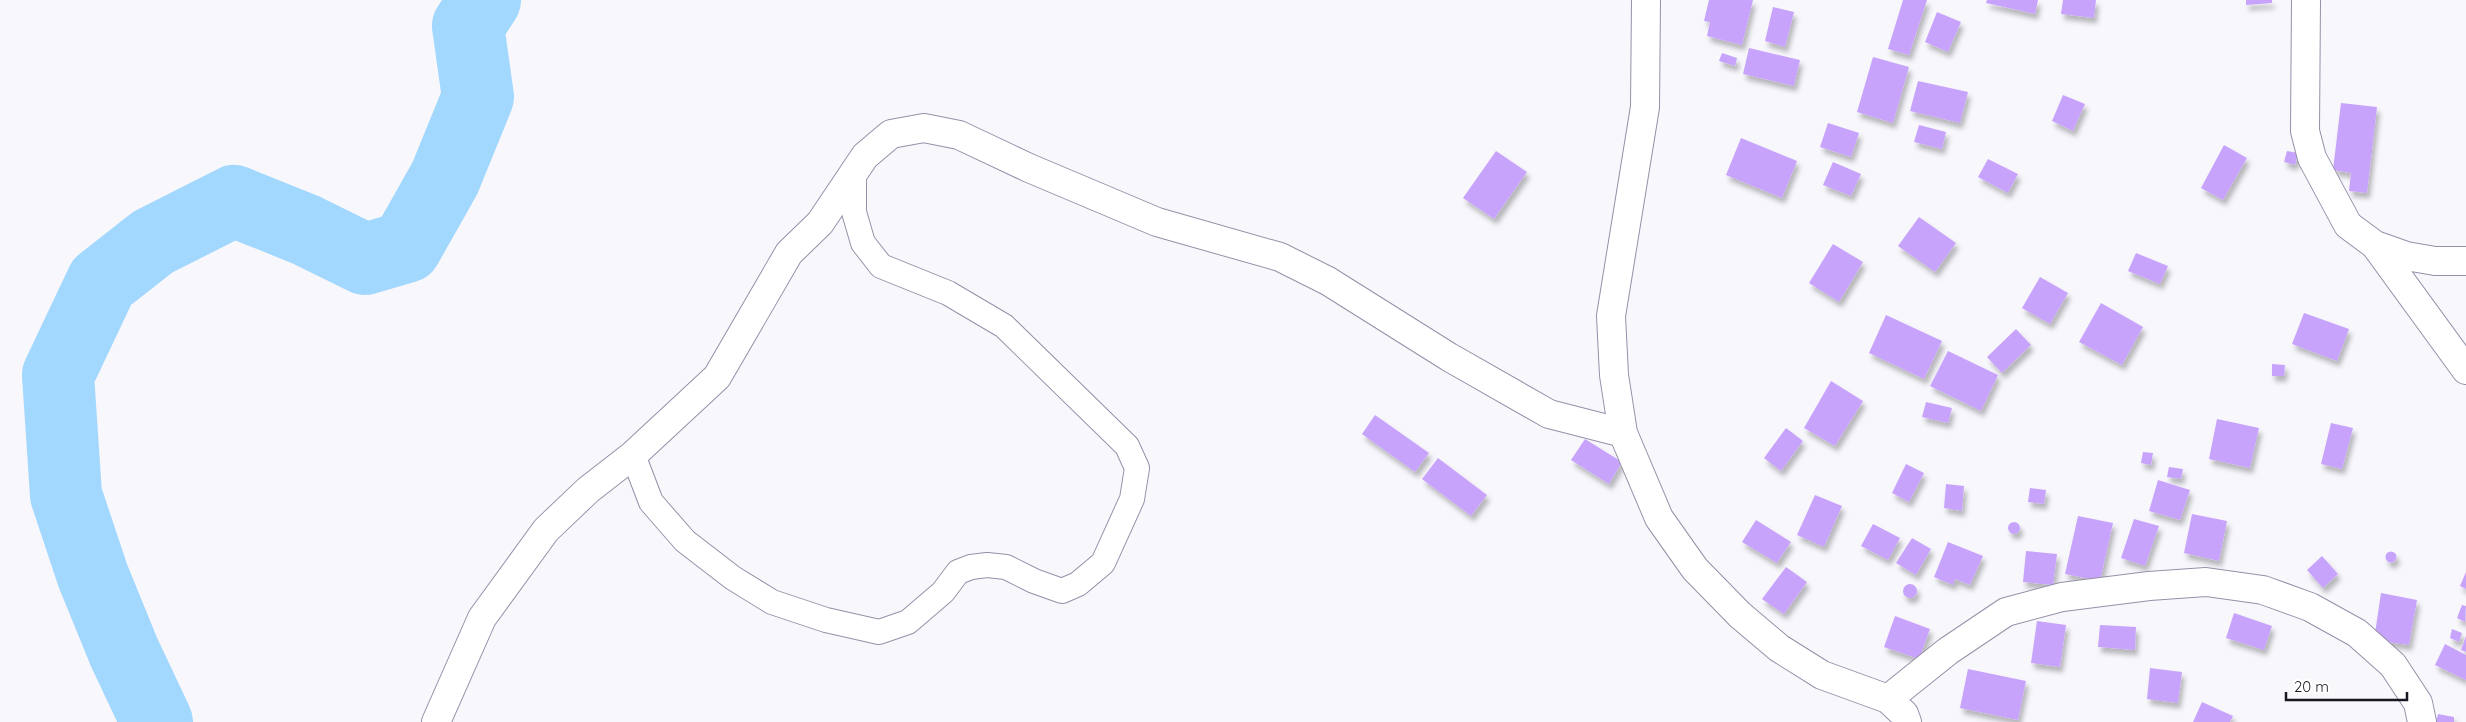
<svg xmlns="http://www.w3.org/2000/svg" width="2466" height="722" font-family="Quicksand,sans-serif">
	<defs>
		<filter id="shadow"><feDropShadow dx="3" dy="5.5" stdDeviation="2.5" flood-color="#0004"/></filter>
	</defs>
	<rect width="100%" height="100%" fill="#f8f7fc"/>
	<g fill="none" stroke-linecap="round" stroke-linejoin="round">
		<path stroke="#a2d7fe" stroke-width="72" d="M157,722l-33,-70 -31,-76 -27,-81 -8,-120 44,-93 51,-40 81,-41 72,29 59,29 41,-12 39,-69 33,-81 -10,-71 17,-26"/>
	</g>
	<path fill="#c8a3fc" filter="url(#shadow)" d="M1709,0h44l-11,45 -35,-9 3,-14 -6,-1z
		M1903,0h24l-18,55 -21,-6z
		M1987,0h51l-3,14 -49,-11z
		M2063,0h33l-2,18 -33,-4z
		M2246,0h26v3l-26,2z
		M1773,7l21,5 -9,35 -20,-6z
		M1937,12l24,10 -13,30 -23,-10z
		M1749,48l51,12 -6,26 -51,-12z
		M1722,53l15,5 -2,8 -16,-5z
		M1873,57l36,10 -16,56 -36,-11z
		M1918,81l50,11 -8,31 -50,-12z
		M2063,95l22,9 -12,27 -21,-10z
		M2341,103l36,4 -10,86 -18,-2 2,-18 -18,-3z
		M1828,123l31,10 -8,24 -31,-10z
		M1919,125l27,7 -4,17 -28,-7z
		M1741,138l56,23 -15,37 -56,-23z
		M2224,145l23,13 -24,42 -22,-12z
		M1496,151l31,21 -33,47 -31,-21z
		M2287,151l11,2 -3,12 -11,-3z
		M1988,159l30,15 -10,19 -30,-16z
		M1833,162l28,12 -10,22 -28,-11z
		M1919,217l37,26 -21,29 -37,-26z
		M1833,244l30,18 -24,40 -30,-19z
		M2136,253l32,13 -8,18 -32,-13z
		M2040,277l28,16 -18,31 -28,-16z
		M2101,303l42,24 -21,38 -43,-23z
		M2304,313l45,16 -12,32 -45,-17z
		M1886,315l56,26 -18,38 -55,-26z
		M2016,329l15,16 -29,28 -15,-16z
		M1948,351l50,24 -17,36 -51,-25z
		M2272,364l13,1 -1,11h-12z
		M1831,381l32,20 -28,45 -31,-18z
		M1926,402l26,6 -4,15 -26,-6z
		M1375,415l54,38 -14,19 -53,-38z
		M2217,419l42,9 -9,40 -41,-9z
		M2331,423l22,5 -11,41 -21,-5z
		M1786,428l17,13 -22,30 -17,-13z
		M1585,439l37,23 -13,22 -38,-24z
		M2143,452l10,1 -2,12 -10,-2z
		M1438,458l49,37 -16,21 -49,-37z
		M1906,464l18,9 -15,29 -17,-9z
		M2169,467l14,2 -2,10 -14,-2z
		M2158,480l32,10 -10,30 -31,-9z
		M1946,484l18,2 -2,25 -18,-3z
		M2030,488l16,2 -2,14 -16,-2z
		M1815,495l27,11 -18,41 -27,-12z
		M2192,514l35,7 -8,40 -35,-8z
		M2078,516l35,7 -13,58 -35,-7z
		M2134,519l25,7 -14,40 -24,-8z
		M1756,520l35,22 -14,21 -35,-21z
		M2008 528a6 6 0 1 1 12 0a6 6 0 1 1-12 0Z
		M1873,524l27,14 -12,22 -27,-14z
		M1912,538l19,11 -15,26 -20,-12z
		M1948,542l35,14 -13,29 -15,-6 -2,6 -19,-8z
		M2026,551l31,3 -4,31 -30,-3z
		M2385.5 557a5.5 5.5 0 1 1 11 0a5.5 5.5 0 1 1-11 0Z
		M2322,556l16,18 -15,14 -16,-18z
		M1786,567l21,15 -23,32 -22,-15z
		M2466,572v17l-6,-3z
		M1903 591a7 7 0 1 1 14 0a7 7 0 1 1-14 0Z
		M2381,593l36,7 -8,45 -35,-5z
		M2462,605l4,1 -1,16 -8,-4z
		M2234,613l38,13 -8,24 -38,-12z
		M1895,616l35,13 -11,30 -35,-12z
		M2037,621l29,4 -6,42 -29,-4z
		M2100,625l36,2 -1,23 -37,-3z
		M2452,629l10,4 -3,9 -9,-4z
		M2466,636v16l-5,-2z
		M2445,644l21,11v25l-31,-15z
		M2150,668l32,4 -4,31 -31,-4z
		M1968,669l58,12 -8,39 -58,-12z
		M2202,702l31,14 -3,6h-37z
		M2438,714l16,3v5h-18z"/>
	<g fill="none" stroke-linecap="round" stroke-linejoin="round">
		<g stroke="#9690a9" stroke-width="26">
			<path id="service" d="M633,455l18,47 34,39 48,37 39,24 54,18 53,12 29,-10 35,-30 15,-20 13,-5 16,-2 19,2 28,14 28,10 16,-7 25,-21 29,-64 5,-31 -10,-22 -123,-120 -56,-33 -67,-27 -18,-23 -9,-31v-39"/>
		</g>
		<g stroke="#9690a9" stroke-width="30">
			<path id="minor" d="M1646,0l-1,107 -34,209 3,59 9,58 36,85 36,51 45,46 39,33 43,27 66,24 16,15 3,8
				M2306,0l-1,131 7,27 36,67 27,20 31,11 29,5h31
				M2375,245l91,125
				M1888,699l60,-48 58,-39 56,-15 87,-11 57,-4 57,8 47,17 47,26 36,32 25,38 4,19
				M436,722l46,-104 64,-88 42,-40 45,-35 84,-78 72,-124 31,-30 45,-67 26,-22 33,-6 35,7 70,33 128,54 123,35 48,24 121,76 100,57 74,19"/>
		</g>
		<use href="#service" stroke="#fff" stroke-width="24"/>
		<use href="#minor" stroke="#fff" stroke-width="28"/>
	</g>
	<path d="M2286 692v8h121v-8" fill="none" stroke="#191720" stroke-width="2.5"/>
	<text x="2294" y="692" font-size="15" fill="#191720" stroke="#ffffff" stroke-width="4" paint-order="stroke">20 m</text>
</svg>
